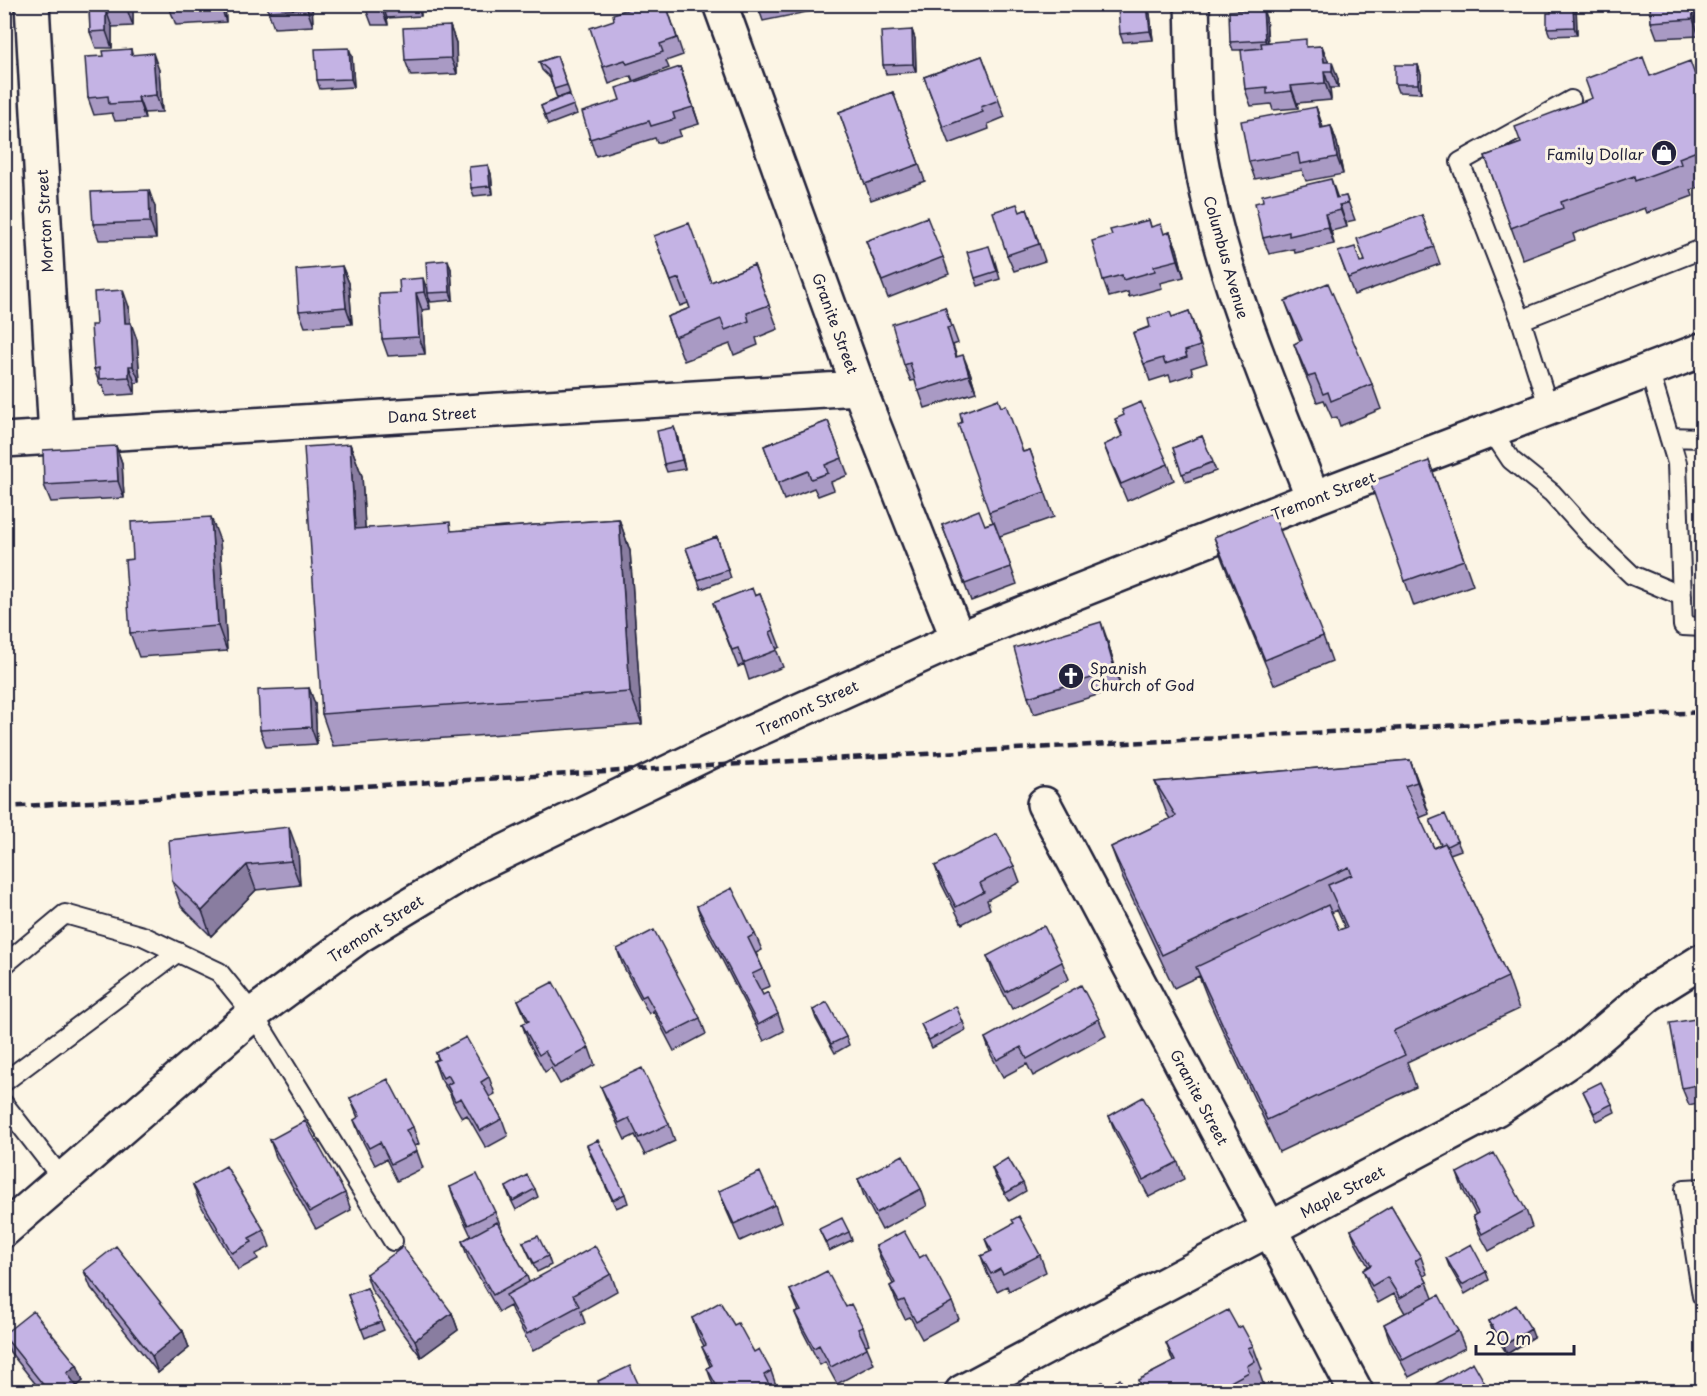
<svg xmlns="http://www.w3.org/2000/svg" width="1707" height="1396" font-family="'Playpen Sans',sans-serif">
	<rect width="100%" height="100%" fill="#fcf5e5"/>
	<filter id="ink" filterUnits="userSpaceOnUse"><feTurbulence type="fractalNoise" baseFrequency=".0167" numOctaves="2"/><feDisplacementMap in="SourceGraphic" scale="12" xChannelSelector="R" yChannelSelector="G"/><feConvolveMatrix kernelMatrix="1 2 1 2 8 2 1 2 1" color-interpolation-filters="sRGB"/></filter>
	<g filter="url(#ink)">
		<g fill="none" stroke-linecap="round" stroke-linejoin="round">
			<g stroke="#22223b" stroke-width="22">
				<path id="lane" d="M1521,320l-61,-158 111,-62
					M1649,370l28,93 6,163 19,1
					M1549,409l-28,-89 181,-71
					M1491,430l20,30 41,33 35,39 45,43 50,21
					M1669,437l33,1
					M4,965l61,-51 78,22 76,36 34,42 140,227
					M4,1082l174,-130
					M4,1104l59,76
					M1702,1188l-17,1 17,107"/>
			</g>
			<g stroke="#22223b" stroke-width="38">
				<path id="street" d="M32,4l24,433
					M720,4l139,384 99,251
					M1192,4c2,50 0,102 8,151 20,120 70,231 113,343
					M4,440l855,-52
					M1044,804l312,588
					M962,1392l534,-283 80,-53 73,-62 53,-33"/>
			</g>
			<g stroke="#22223b" stroke-width="38">
				<path id="secondary" d="M4,1230l249,-216 106,-78 112,-68 270,-131 217,-98 355,-141 389,-148"/>
			</g>
			<use href="#lane" stroke="#fcf5e5" stroke-width="18"/>
			<use href="#street" stroke="#fcf5e5" stroke-width="33"/>
			<use href="#secondary" stroke="#fcf5e5" stroke-width="33"/>
			<path stroke="#22223b" stroke-width="4.5" stroke-dasharray="9 4.5" stroke-linecap="butt" d="M4,807l789,-46 909,-49"/>
		</g>
		<path fill="#a99ac4" stroke="#22223b" stroke-width="1.5" fill-rule="evenodd" d="M89,4h44v22l-21,1v21h-16l-6,-16z
			M167,4h58l1,18 -50,3 -7,-18h-1z
			M312,4l1,22 -39,2 -6,-17z
			M366,4h54l1,12 -34,2 1,7h-16l-6,-16z
			M666,4l17,51 -17,6 3,7 -36,13 -2,-5 -22,8 -6,-17 37,-56z
			M757,4h54l1,7 -49,10z
			M1576,4l1,31 -27,1 -3,-8 4,-15z
			M1579,4h37v5l-35,1z
			M1650,4h47l2,32 -42,2 -6,-16z
			M1150,14l3,26 -30,2 -3,-8z
			M1266,18l2,24 41,5 13,-1 6,16 10,17v9h-8l1,12 -34,3 1,5 -25,2 -2,-6 -20,2 -6,-17 -2,-39h-10l-3,-8z
			M450,26l6,17 1,31 -46,2 -6,-16z
			M912,30l3,9 1,33 -30,2 -3,-9z
			M131,49l1,5 27,16 3,42 -18,1 1,6 -30,2 -3,-8 -18,2 -6,-17 16,-42z
			M352,56l2,31 -34,2 -3,-9z
			M557,56l13,38 -13,4 -7,-20 -8,-8 -3,-8z
			M982,56l23,61 -17,7 1,5 -40,15 -25,-67z
			M1418,65l3,9v19l-23,-1 -3,-8z
			M680,67l19,57 -20,6 2,6 -24,7 -2,-5 -59,18 -6,-17 30,-39z
			M1650,76l52,19v91l-11,4 2,6 -46,17 -2,-5 -72,26 2,6 -52,20 -38,-104 36,-13z
			M893,92l32,89 -54,19 -32,-88z
			M569,94l8,20 -29,11 -7,-19z
			M1316,107l7,21 8,-2 6,17 6,31 -37,7 -4,-11 -47,9 -6,-17z
			M488,165l3,9 2,20 -19,2 -3,-8z
			M1346,196l9,24 -9,2 1,5 -16,4 3,13 -39,9 -1,-4 -25,5 -6,-16v-37l75,-3z
			M155,207l1,32 -57,1 -6,-16z
			M1027,209l18,52 -31,10 -7,-16 13,-43z
			M1422,215l18,49 -86,31 -16,-43 23,10 4,-1z
			M1149,220l2,7 14,7 5,-2 7,17 7,28 -24,6 2,5 -33,9 -1,-5 -19,5 -6,-17 9,-45z
			M654,236l57,46 43,-17 24,64 -22,9 2,7 -24,10 -4,-11 -46,17 -17,-44 23,-9 -2,-5 -8,3z
			M866,241l77,16 6,17 -61,24z
			M993,255l7,24 -22,7 -3,-8z
			M342,266l7,17 3,41 -47,3 -6,-16z
			M451,269l2,31 -22,2 -2,-4 1,11 -8,1 3,44 -37,2 -6,-17 18,-46 27,-2z
			M1285,301l87,83 9,25 -41,17 -3,-9 -5,1 -8,-18 -7,2 -14,-33 -9,-25 6,-3z
			M129,307l1,16 7,17 3,42 -5,1v11l-29,2 -4,-11h-2l-6,-16 2,-44z
			M945,307l13,36 -5,2 4,12 13,15 6,20 -51,16 -10,-28 -4,1 -7,-16z
			M1189,311l18,52 -16,5 2,6 -22,7 -2,-6 -19,6 -17,-48z
			M1001,407l22,45 7,-2 24,67 -54,19 17,48 -46,17 -29,-76h43l8,-3 -4,-10z
			M1115,419l53,45 6,16 -47,21 -17,-40 -6,-16 18,-8z
			M828,421l20,54 -17,7 3,8 -16,6 -4,-8 -30,12 -20,-54z
			M677,435l8,34 -18,3 -3,-8z
			M1202,436l14,35 -30,11 -13,-34z
			M350,444l12,32 3,52 88,3 166,-12 11,32 12,173 -309,22 -11,-32z
			M116,446l6,17 2,35 -73,4 -7,-17z
			M1429,461l44,124 -59,21 -9,-25z
			M717,537l14,41 -30,11 -15,-41z
			M1214,537l109,99 9,25 -58,24 -51,-123z
			M220,541l7,110 -88,6 -9,-24 3,-74z
			M760,594l20,53 -4,2 7,18 -34,13 -5,-16 -6,3 -25,-64z
			M1107,639l14,49 -87,26 -6,-17z
			M309,688l6,16 2,40 -51,3 -6,-17z
			M1410,760l19,54 -10,4 15,30 7,-3 -11,-25 27,21 4,9 -11,4 58,123 11,32 -112,53 9,25 -137,65 -71,-153 -9,-23 -25,12 -51,-109 -12,-32 59,-28 -3,-5 -12,-32zM1337,910l8,18 -6,2 -8,-17z
			M298,852l2,33 -44,5 -45,46 -30,-30 -9,-25z
			M935,866h79l6,16 -33,18 3,9 -28,15 -21,-41z
			M697,906l58,28 7,16 -6,3 7,16 7,17 -10,4 3,5 15,19 6,17 -20,10 -61,-118z
			M617,949l83,69 6,16 -32,17 -21,-40 -4,3 -26,-48z
			M987,956l75,6 7,17 -57,30 -19,-36z
			M518,1000l71,48 6,17 -35,19 -9,-16 -6,4 -17,-31 -6,-17 5,-2z
			M813,1010l33,27 3,8 -14,8 -19,-34z
			M1702,1018v84l-13,3 -7,-17z
			M1099,1019l7,17 -73,40 -6,-12 -24,13 -12,-22 -6,-17z
			M963,1022l3,8 -34,18 -11,-24z
			M436,1053l53,24 6,17 -6,3 13,22 6,17 -22,12 -19,-33 -5,3 -9,-16 -3,-8 -10,-16 -6,-17 4,-2z
			M601,1087l68,37 6,17 -30,14 -10,-20 -10,5 -17,-36z
			M1583,1091l29,13 3,8 -18,9z
			M350,1098l63,29 6,17 -4,2 8,22 -26,13 -11,-22 -11,6 -15,-29 -6,-16 4,-2z
			M1109,1116l69,46 6,17 -35,18 -34,-65z
			M270,1140l75,53 6,17 -35,19 -40,-72z
			M587,1145l38,49 3,9 -12,5 -26,-54z
			M992,1168l31,15 3,8 -17,10 -14,-24z
			M1457,1173l69,37 6,17 -43,24 -10,-18 -6,-17 3,-1 -13,-25z
			M858,1179l63,10 6,17 -45,24 -18,-34z
			M193,1185l71,45 6,17 -14,7 2,5 -20,11 -39,-68z
			M450,1187l45,25 7,17h-1l26,47 2,6 82,-8 6,17 -36,20 4,12 -52,28 -21,-40 -2,-5 -11,6 -31,-54 -6,-17 9,-5 -15,-32z
			M506,1187l29,2 3,8 -22,13 -7,-14z
			M719,1191l56,14 6,17 -41,19 -15,-34z
			M819,1229l30,3 3,8 -23,11z
			M1351,1230l70,27 6,17 -3,2 3,6 6,16 25,33 7,17 -56,29 -19,-36 -6,-17 21,-11 -11,-19 -16,9 -9,-17 -6,-16 5,-4 -11,-20z
			M985,1239l55,16 6,17 -37,19 -2,-5 -10,5 -10,-18 -6,-17 9,-4z
			M523,1242l25,14 3,9 -14,7 -10,-21z
			M876,1246l43,12 33,44 7,17 -37,20 -12,-22 -5,2 -8,-16 -7,-17 3,-2 -11,-21z
			M1446,1258l40,14 3,8 -24,14 -16,-28z
			M84,1271l99,60 6,17 -31,25 -67,-85z
			M366,1274l86,39 6,17 -37,27 -49,-66z
			M367,1288l17,42 -19,8 -17,-43z
			M790,1290l56,17 17,20 6,17 -3,1 8,19 -37,20 -12,-22 -5,3 -18,-35 -7,-17 4,-1z
			M692,1318l42,7 20,27 17,19 6,17 -4,3v1h-56l-4,-7 -6,-17 3,-2 -8,-19 2,-1 -6,-11z
			M1489,1321l45,16 -27,17 -15,-24z
			M1238,1328l15,18 9,24 -3,2 5,14 -8,5 1,1h-115l-4,-12 35,-18 -7,-19z
			M4,1334l73,31 6,16 -6,5 4,6h-39l-32,-40 -6,-15z"/>
		<path fill="#897da0" stroke="#22223b" stroke-width="1.5" d="M127,4h6v22l-6,-17z
			M220,4h5l1,18z
			M307,4h5l1,22 -6,-17z
			M381,4h1l5,14 1,7 -7,-17z
			M416,4h4l1,12z
			M1573,4h3l1,31 -3,-8z
			M1692,4h5l2,32 -6,-17z
			M1147,5l3,9 3,26 -3,-9z
			M1263,9l3,9 2,31 -3,-9z
			M106,10l6,17v21l-6,-17z
			M450,26l6,17 1,31 -6,-16z
			M912,30l3,9 1,33 -3,-8z
			M1322,46l7,17 -5,-1z
			M349,48l3,8 2,31 -3,-8z
			M153,53l6,17 3,42 -6,-17z
			M1332,62l6,17v9l-6,-17z
			M1418,65l3,9v19l-3,-9z
			M680,67l6,17 13,40 -6,-17z
			M1324,71l6,17 1,12 -6,-17z
			M1291,86l6,17 1,5 -6,-17z
			M138,97l6,16 1,6 -6,-17z
			M1316,107l6,17 5,21 -6,-17z
			M1331,126l6,17 6,31 -6,-17z
			M488,165l3,9 2,20 -3,-8z
			M1331,179l6,17 10,31 -11,-29z
			M149,190l6,17 1,32 -6,-17z
			M1325,214l6,17 3,13 -6,-17z
			M1170,232l7,17 7,28 -6,-17z
			M448,260l3,9 2,31 -3,-8z
			M342,266l7,17 3,41 -6,-17z
			M423,278l5,15 2,16 -6,-17z
			M123,290l6,17 2,33 -6,-17z
			M416,293l6,17 3,44 -6,-17z
			M131,323l6,17 3,42 -7,-16z
			M963,355l7,17 6,20 -7,-17z
			M129,366l6,17v11l-6,-17z
			M674,427l3,8 8,34 -3,-9z
			M350,444l12,32 5,85 -12,-32z
			M116,446l6,17 2,35 -6,-17z
			M211,517l9,24 7,110 -9,-25z
			M619,519l11,32 12,173 -12,-32z
			M1101,622l6,17 14,49 -6,-17z
			M309,688l6,16 2,40 -6,-17z
			M1410,760l12,32 7,22 -12,-32z
			M289,827l9,25 2,33 -9,-24z
			M247,865l9,25 -45,46 -9,-25z
			M452,1313l6,17 -37,27 -6,-17z
			M1531,1329l3,8 -27,17 -3,-9z
			M183,1331l6,17 -31,25 -6,-17z
			M77,1365l6,16 -10,9 -6,-17z"/>
		<path fill="#c4b3e4" stroke="#22223b" stroke-width="1.5" d="M89,4h38v5l-21,1v21l-16,1z
			M169,4h51v1l-50,3z
			M268,4h39v5l-39,2z
			M366,4h15v4l-15,1z
			M660,4h6l11,34 -17,6 3,8 -36,12 -2,-4 -22,7 -13,-39 24,-8 -1,-6 25,-8 2,5z
			M1551,4h22l1,23 -27,1v-15h4z
			M1650,4h42l1,15 -42,3z
			M1147,5l3,26 -30,3 -2,-26z
			M1263,9l2,31 -35,2 -1,-31z
			M450,26l1,32 -46,2 -2,-32z
			M912,30l1,34 -30,1 -2,-33z
			M1306,39v8l16,-1 2,16h8v9h-8l1,12 -34,3 1,5 -25,3v-7l-22,2 -4,-39 21,-2 -1,-5z
			M349,48l2,31 -34,1 -2,-31z
			M131,49v6l22,-2 3,42 -18,2 1,5 -30,2 -1,-8 -20,2 -3,-41 19,-1 -1,-5z
			M557,56l10,29 -13,4 -6,-19 -9,-8z
			M982,56l17,44 -18,7 2,5 -40,15 -19,-50z
			M1643,57l7,19 40,-15 12,34v54l-23,9 2,6 -46,17 -1,-5 -73,26 2,6 -52,20 -26,-72 36,-13 -6,-16 77,-29 -7,-19z
			M1395,65h23v19h-23z
			M680,67l13,40 -20,6 2,6 -24,7 -2,-5 -59,18 -8,-27 38,-12 -4,-12z
			M893,92l26,72 -54,20 -26,-72z
			M569,94l5,11 -29,11 -4,-10z
			M1316,107l5,21 10,-2 6,31 -37,7 -2,-11 -49,9 -8,-41z
			M488,165l2,21 -19,2 -2,-21z
			M1331,179l5,19 10,-2 2,7 -9,2 2,5 -16,4 3,13 -39,9v-4l-26,6 -8,-35 8,-2 -1,-6z
			M149,190l1,32 -57,2 -2,-32z
			M1017,204l3,8 7,-3 12,35 -32,11 -14,-43z
			M1422,215l12,32 -86,31 -10,-26 17,-5 5,15 5,-1 -8,-22z
			M927,217l16,40 -61,24 -16,-40z
			M1149,220l2,7 10,-3 3,10 6,-2 8,28 -24,6 1,5 -32,9 -1,-5 -19,5 -11,-39 20,-6 -2,-5z
			M689,223l22,59 43,-17 15,40 -22,8 2,8 -24,9 -4,-11 -46,18 -8,-20 23,-9 -11,-30 -8,3 -17,-45z
			M989,246l8,25 -22,7 -8,-26z
			M448,260l2,32 -22,1 -2,-31z
			M342,266l4,41 -47,4 -3,-41z
			M423,278l1,14 -8,1 3,44 -37,2 -3,-45 21,-1 -1,-13z
			M1328,283l44,101 -41,17 -3,-9 -5,2 -8,-19 -7,2 -14,-33 8,-4 -17,-39z
			M123,290l2,33h6l2,43h-4v11l-30,2v-11l-5,1 -3,-44h5l-2,-33z
			M945,307l6,20 -4,1 9,29 7,-2 6,20 -51,16 -8,-28 -6,2 -12,-41z
			M1189,311l11,35 -15,5 2,6 -22,7 -2,-6 -19,6 -11,-31 17,-6 -2,-8 22,-7 2,5z
			M998,399l3,8 5,-2 17,47 7,-2 15,42 -56,20 -31,-88 4,-2 -2,-9z
			M1141,402l27,62 -47,20 -17,-39 19,-9 -8,-17 9,-4 -2,-5z
			M828,421l14,37 -17,7 3,8 -17,6 -3,-8 -30,12 -14,-37z
			M674,427l8,33 -18,4 -7,-33z
			M1202,436l11,26 -31,12 -9,-26z
			M350,444l5,85 95,-7 1,9 168,-12 11,173 -308,22 -18,-267z
			M116,446l2,35 -74,4 -1,-35z
			M1429,461l35,99 -59,21 -35,-99z
			M979,510l6,15 9,-3 17,45 -46,17 -23,-59z
			M1273,513l50,123 -58,24 -51,-123z
			M211,517l7,109 -88,7 -5,-73 8,-1 -2,-37z
			M717,537l11,33 -30,10 -12,-32z
			M752,588l3,8 5,-2 14,36 -4,2 7,18 -34,13 -5,-15 -6,2 -19,-47z
			M1101,622l14,49 -87,26 -14,-49z
			M309,688l2,39 -51,3 -2,-40z
			M1410,760l7,22 -12,4 29,62 11,-5 63,134 -115,54 12,24 -138,65 -71,-153 132,-62 11,25 8,-3 -19,-42 24,-10 -3,-8 -187,88 -51,-108 65,-31 -21,-34z
			M1445,814l12,27 -10,5 -2,-3 -4,2 -11,-25z
			M289,827l2,34 -44,4 -45,46 -30,-30 -3,-41z
			M997,834l17,32 -34,17 4,9 -28,15 -21,-41z
			M732,888l23,46 -7,4 15,31 -11,5 11,21 5,-3 10,22 -20,11 -61,-119z
			M1044,926l18,36 -56,30 -19,-36z
			M654,930l46,88 -32,16 -22,-39 -4,2 -25,-48z
			M553,982l36,66 -35,19 -9,-16 -6,4 -17,-31 7,-3 -11,-21z
			M1081,985l18,34 -72,40 -6,-12 -24,13 -12,-22z
			M827,1002l19,35 -15,7 -18,-34z
			M956,1006l7,16 -34,18 -8,-16z
			M1702,1018v66l-20,4 -12,-65z
			M466,1037l23,40 -8,5 21,37 -22,12 -19,-33 -6,3 -8,-16 5,-3 -4,-7 -5,3 -9,-17 5,-2 -3,-6z
			M642,1068l27,56 -30,14 -10,-20 -10,5 -18,-36z
			M388,1079l25,48 -7,3 11,21 -26,13 -11,-22 -11,6 -15,-28 6,-4 -10,-18z
			M1601,1082l11,22 -18,9 -11,-22z
			M1143,1097l35,65 -35,18 -34,-64z
			M305,1121l40,72 -35,19 -40,-72z
			M598,1140l27,54 -12,6 -26,-55z
			M1494,1153l32,57 -44,24 -9,-18 5,-3 -21,-40z
			M903,1155l18,34 -45,24 -18,-34z
			M1008,1158l15,25 -17,10 -14,-25z
			M226,1166l38,64 -15,8 3,4 -20,11 -39,-68z
			M760,1172l15,33 -41,19 -15,-33z
			M477,1174l18,38 -27,13 -18,-38z
			M527,1175l8,14 -22,12 -7,-14z
			M1391,1206l30,51 -6,4 12,21 -27,16 -13,-21 -15,9 -9,-16 8,-5 -20,-35z
			M1019,1216l21,39 -37,19 -3,-5 -9,5 -10,-18 11,-5 -7,-12 29,-16 -2,-3z
			M842,1218l7,14 -23,11 -7,-14z
			M497,1222l30,54 -34,19 -31,-54z
			M904,1231l15,27 7,-4 26,48 -36,20 -12,-22 -5,2 -9,-16 5,-3 -19,-37z
			M538,1236l10,20 -14,7 -11,-21z
			M1471,1244l15,28 -24,13 -16,-27z
			M116,1246l67,85 -31,25 -68,-85z
			M595,1246l16,28 -38,21 6,11 -52,28 -21,-39z
			M403,1247l49,66 -37,27 -49,-66z
			M827,1271l19,36 5,-3 12,23 -5,2 9,19 -36,19 -12,-22 -5,3 -19,-35 6,-2 -11,-21z
			M367,1288l14,34 -20,7 -13,-34z
			M1439,1295l19,36 -55,29 -19,-36z
			M720,1302l14,23 4,-2 16,29 5,-3 12,22 -7,4 9,17h-53l-13,-24 5,-3 -10,-18 4,-2 -14,-27z
			M1516,1305l15,24 -27,16 -15,-24z
			M1228,1310l10,18 4,-2 11,20 -5,2 7,13 -8,5 2,6 -37,20h-17l-1,-2 -4,2h-46l-6,-12 37,-19 -9,-18z
			M33,1311l44,54 -10,8 14,19h-32l-45,-56v-2z
			M1473,1362l17,30h-68z
			M630,1366l12,26h-51l9,-5 -2,-6z
			M1120,1379l6,13h-30l-2,-4 8,-6 3,6z"/>
	</g>
	<defs>
		<g id="shop-disc" transform="scale(1.35)"><circle r="9.5" fill="#22223b" stroke="#fcf5e5"/><path d="M-5-2.5h2.3a2.7 3.5 0 0 1 5.4 0H5L5.5 6h-11ZM-1.5-2.5h3a1.5 2.3 0 0 0-3 0Z" fill="#fff"/></g>
		<g id="church-disc" transform="scale(1.35)"><circle r="9.5" fill="#22223b" stroke="#fcf5e5"/><path d="M-1.2-6h2.4v3.5h3.3v2.4h-3.3V6h-2.4V-.1h-3.3v-2.4h3.3Z" fill="#fff"/></g>
	</defs>
	<g fill-rule="evenodd">
		<use href="#shop-disc" x="1664" y="153"/>
		<use href="#church-disc" x="1071" y="676"/>
	</g>
	<g text-anchor="middle" dominant-baseline="central" stroke-width="6" stroke-linejoin="round" paint-order="stroke">
		<g font-size="15" fill="#22223b" stroke="#fcf5e5" text-anchor="end">
			<text x="1644" y="153">Family Dollar</text>
			<text x="1090" y="667" text-anchor="start">Spanish<tspan x="1090" dy="17">Church of God</tspan></text>
		</g>
		<g font-size="15" fill="#22223b" stroke="#fcf5e5">
			<text transform="translate(44 221) rotate(-93)">Morton Street</text>
			<text transform="translate(1227 257) rotate(74)">Columbus Avenue</text>
			<text transform="translate(836 323) rotate(70)">Granite Street</text>
			<text transform="translate(432 414) rotate(-3)">Dana Street</text>
			<text transform="translate(1323 495) rotate(-21)">Tremont Street</text>
			<text transform="translate(807 707) rotate(-25)">Tremont Street</text>
			<text transform="translate(375 928) rotate(-33)">Tremont Street</text>
			<text transform="translate(1200 1097) rotate(62)">Granite Street</text>
			<text transform="translate(1342 1191) rotate(-28)">Maple Street</text>
		</g>
	</g>
	<rect width="1707" height="1396" fill="none" stroke="#fcf5e5" stroke-width="24"/>
	<rect x="12" y="12" width="1683" height="1372" fill="none" stroke="#22223b" stroke-width="2" filter="url(#ink)"/>
	<path d="M1476 1345v9h98v-9" fill="none" stroke="#22223b" stroke-width="3"/>
	<text x="1485" y="1345" font-size="18" fill="#22223b" stroke="#fcf5e5" stroke-width="4.5" paint-order="stroke">20 m</text>
</svg>
